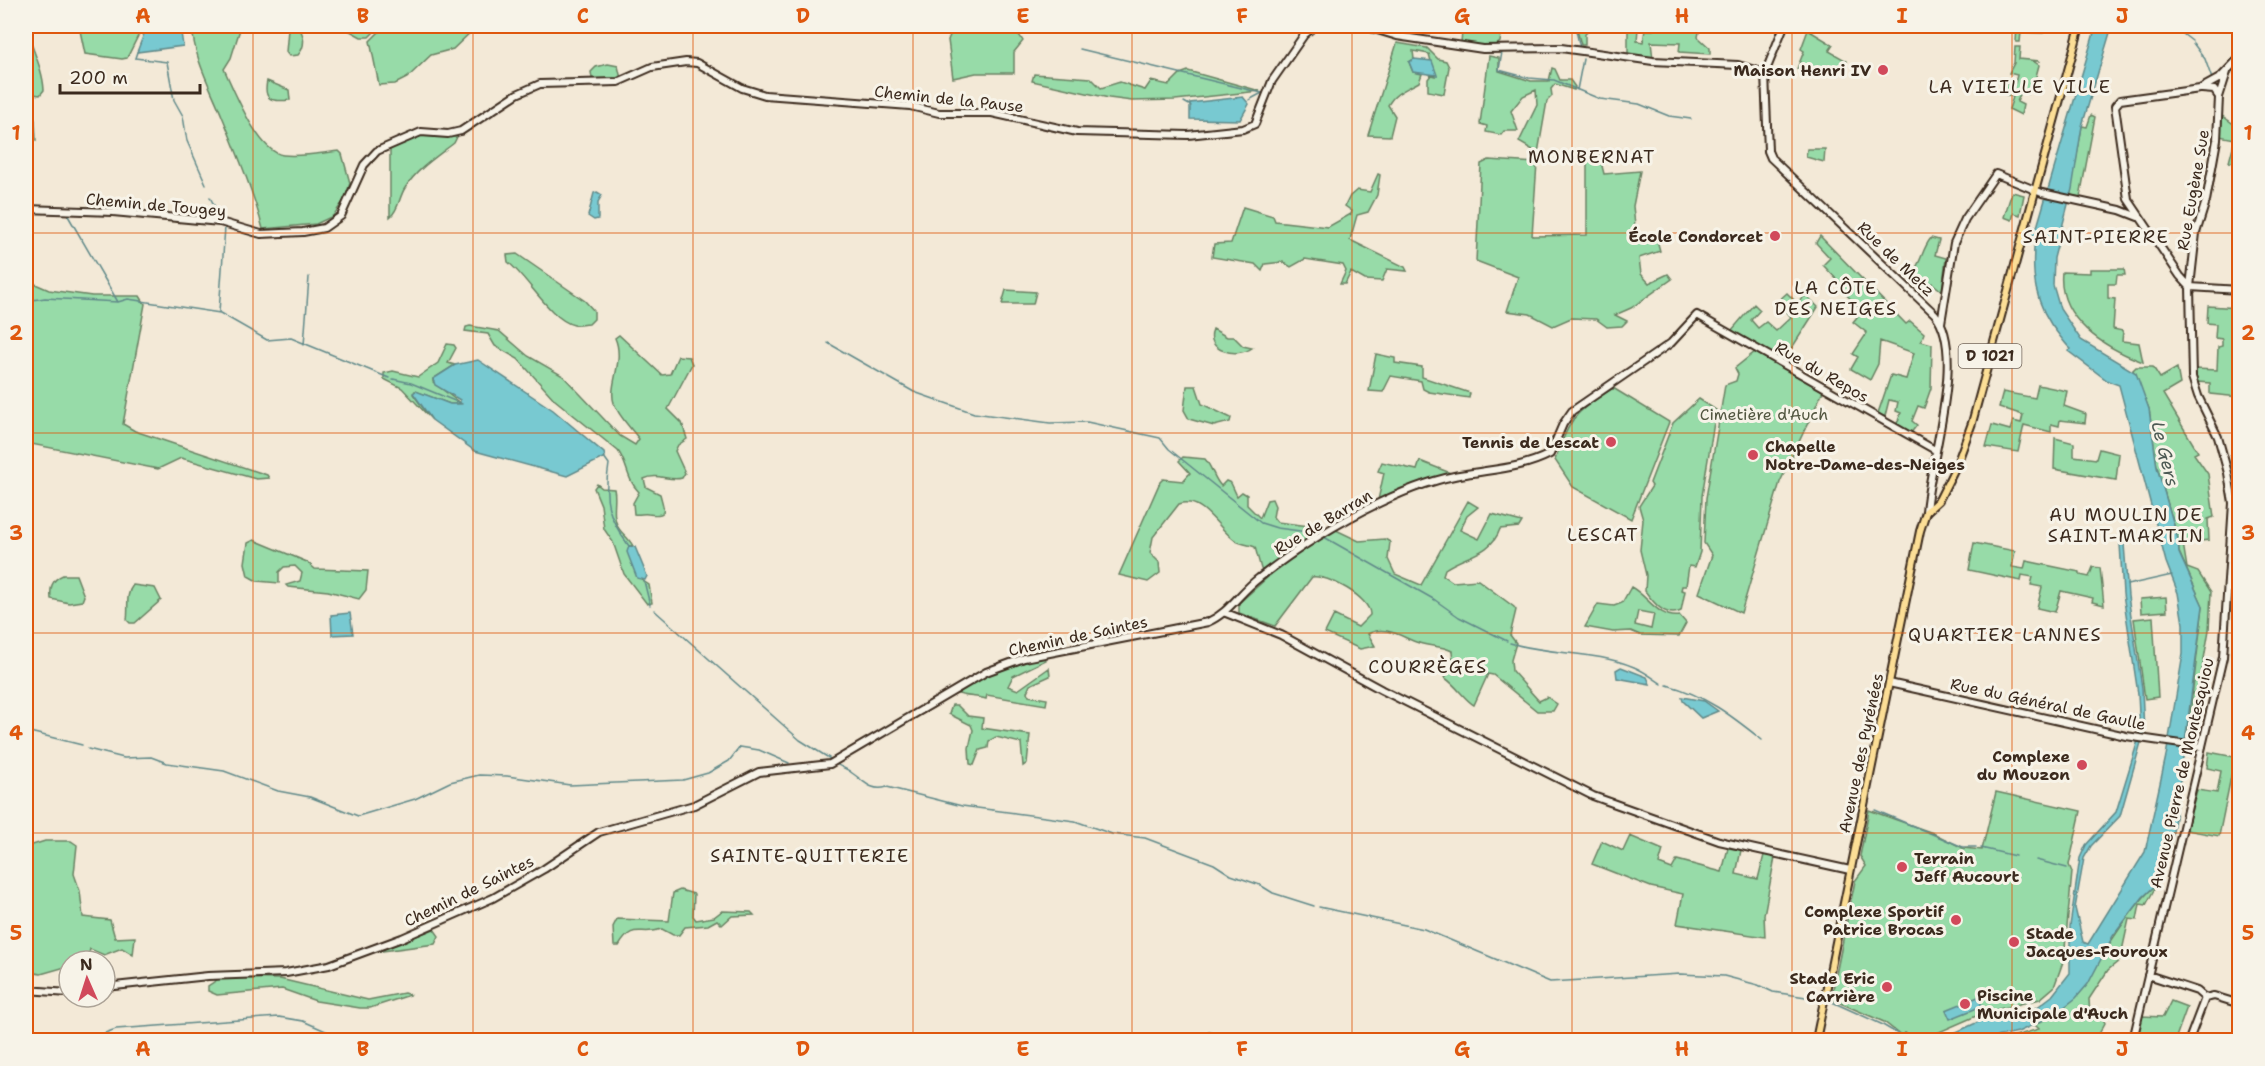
<svg xmlns="http://www.w3.org/2000/svg" width="2265" height="1066" font-family="'Shantell Sans',sans-serif">
	<rect width="100%" height="100%" fill="#f3e9d7"/>
	<filter id="ink" filterUnits="userSpaceOnUse"><feTurbulence type="fractalNoise" baseFrequency=".0167" numOctaves="2"/><feDisplacementMap in="SourceGraphic" scale="12" xChannelSelector="R" yChannelSelector="G"/><feConvolveMatrix kernelMatrix="1 2 1 2 8 2 1 2 1" color-interpolation-filters="sRGB"/></filter>
	<g filter="url(#ink)">
		<path fill="#97dba8" stroke="#698263" stroke-width="1.5" fill-rule="evenodd" d="M79,26h64l-16,32 -5,1 -37,-5z
			M192,26h49l-10,32 -7,11c10,21 34,83 59,86 18,2 39,-2 56,-4l3,3 8,29 -5,16 -12,17 -17,8 -53,5c-10,-38 -26,-76 -41,-113 -12,-30 -28,-57 -30,-90z
			M297,26c8,8 9,20 1,29l-9,1 -3,-4 2,-23z
			M341,26h39l-11,11h-8z
			M385,26h92l-24,23 -22,6 -24,23 -12,6 -16,1 -9,-44z
			M954,26l10,3c19,-8 49,-8 59,12l-9,11v21h-38l-23,5 -5,-38z
			M1432,26h59l10,9 -1,7 -7,5 -32,-4 1,-12z
			M1576,26h45v1l-31,3 -5,4v11h-4z
			M1653,26h38l8,6 -1,5 12,11v6l-31,-2 1,-9 -29,-1 2,17 -25,-3v-29l10,1 -1,13 6,1 2,-12h8z
			M2017,26h30l-4,1v6l-22,-1 -1,10h-4z
			M26,28c6,21 17,41 18,62l-4,5 -14,-2z
			M1808,30l25,15 -4,6 18,10 -6,5 1,4 -20,3 -2,-6 -23,2 7,-18 -3,-2z
			M1397,43l30,5 11,11 8,2 3,6 -5,27 -16,-3v-12l3,-4 4,1 -6,-22 -16,-3 1,8 -5,3 4,10 9,2 -3,8c-12,7 -24,10 -31,23l7,11 -5,20 -22,-1z
			M2015,47h5l-1,12 21,2h-7l6,4 -5,19h-3l-3,10 -7,-2 -4,10 6,3 -2,10 -12,-6 4,-12 -9,-3 3,-12 8,1 2,-8 -8,-2 5,-10z
			M1489,56l10,2v13l32,10h18l3,-13 3,1 5,11h10l5,7 -1,3 -19,-6 -4,5 1,7 -5,5 -9,52 -19,-11 18,-37 -1,-15 -13,6 -12,15 7,20h-14l-3,4 -15,-3 1,-6 -7,-2z
			M608,64l10,2 3,13 -25,1 -4,-2 -1,-6 5,-5z
			M1188,71l72,20 -85,9 -43,1 -23,-3 -77,-17 2,-7 57,4 10,10 19,-6 25,8 6,-9 18,4 11,-11z
			M267,81l22,9 1,10c-19,2 -27,0 -23,-19z
			M26,105l9,15 1,20 -10,-3z
			M2091,115l4,2 -15,80 -10,-2 12,-69 5,1z
			M2221,115l18,13v35l-10,-1 6,-23 -16,-3z
			M428,134l29,3 -3,6c-18,14 -37,26 -49,45 -6,9 -6,22 -15,29v-68l12,-8z
			M1825,149l-1,13 -18,-5 1,-8z
			M1598,150l6,24 36,-3 -7,35 3,29 20,1 4,15 -21,7 2,16 8,9 19,-9 4,5 -41,29 -16,7 12,6 -5,5 -15,1 -11,-8 -25,-1 -18,8 -23,-12 -23,-3 11,-34 -42,-16 5,-97 8,-4 48,3 -5,73 55,-1v-84z
			M1378,174l2,1 -3,20 -9,17 -11,3 -7,25 55,27 2,4 -20,-2 -5,12 -17,-1 -14,-8 -6,12h-5l6,-13 -3,-6 -38,-6 -14,8 -8,-5 -18,2 -3,7 -7,-7 -43,-7 2,-13 17,-1 12,-36 30,9 2,5 53,6 23,-13 1,-3 -7,-5 5,-10 7,-6 13,2z
			M2012,192l12,3 -4,20 -6,-2 -2,7 -8,-3z
			M26,211l5,2 -4,6 -1,61 23,10 43,6h48l5,8 -22,120 12,7 132,44 2,3 -13,1 -75,-21 -23,11 -132,-26z
			M1820,236l86,88 4,-3 14,12 -3,8 11,3 -1,44 -7,20 -6,-2 -6,15 5,4 -7,9 -14,-8 5,-13 -5,-2 2,-9 -9,-2 -5,20 -7,-4 14,-41 15,4 8,-26 -34,-12 -2,23 -8,16 -19,-11 7,-12 -5,-3 14,-21 -14,-11 9,-11 -22,-23 2,-3 -19,-20 7,-7 -14,-15z
			M1931,238l8,2 -4,15 11,3 -4,33 -10,-8 -3,4 -16,-15c9,-11 9,-23 18,-34z
			M517,254l68,47 9,10v8l-5,5c-4,0 -11,2 -15,1 -23,-5 -46,-47 -66,-63l-1,-7z
			M2090,269h34l1,6h-8l-1,9h-8v14l7,1 -2,30 10,2 -1,10 17,2 4,19c-38,-14 -86,-43 -81,-90l28,1z
			M1006,290l30,2 -3,12h-31z
			M1787,293l10,10 9,-8 12,12 -35,55 -52,-31 23,-27 6,6 -9,10 7,8 8,-6 10,9 15,-14 -13,-16z
			M2208,306l31,2v89l-29,-3v-11l-13,-1 -2,-13 22,1 1,-23 4,-1v-7l-7,-1 1,-14 -9,-1z
			M470,326l29,5 29,25 35,20 57,60 15,9 4,-6c-8,-11 -21,-23 -25,-36 -6,-18 11,-42 1,-65l4,-3 43,40 8,-1 8,-18 11,1 3,7 -24,45 14,14 5,16 -9,6 -3,6 10,22 -3,5c-13,4 -24,-6 -38,1l2,8 14,7c4,16 9,23 -12,20 -5,-1 -8,1 -14,0l-1,-11 6,-11c-13,-13 -11,-28 -21,-41l-63,-51 -37,-41 -23,-13 -7,-12 -23,-3 1,-4z
			M1213,329l14,8h7l9,9 9,2c-14,10 -48,4 -39,-19z
			M447,344l7,1 2,3 -8,15 7,2 -22,14v3l28,22h-11l-35,-13 -2,3 19,26 -30,-32 -18,-9v-6l9,-2 25,6 20,-14z
			M1755,352l68,39 -43,91 -39,131 -42,-20 13,-38 -8,-12 2,-45 19,-113 11,-4 2,-7 -3,-6z
			M1376,354l19,4v5l27,4v10l48,16 -1,5 -40,-6 -6,-3 -2,-8 -30,-5 -8,16 -14,-1z
			M2136,367h17l7,11 17,-10 3,16 -17,10 35,58 -4,2 14,20 6,43 -6,2 1,21 -26,3 4,25 11,4 13,20 -2,38 -14,81 -1,30 -6,-12 15,-123 -24,-54 -1,-13 -21,-72 -8,-58 -16,-39z
			M2038,385l29,6 -3,15 22,8 -1,9 -25,-3 -1,6 -8,-2v8l-27,-7 -6,27 -32,-5 6,-22 18,5 3,-9 8,2 2,-8 -24,-8 4,-15 32,6z
			M1187,386h9l6,18 29,14 -1,4 -16,4 -25,-7 -5,-9z
			M1613,388l56,34 -38,97 -58,-32 -18,-27c17,-45 17,-45 58,-72z
			M1699,399l17,11 -14,86 -2,56 -5,15 -6,-1 -3,20h-4l-1,4 4,1 -4,20c-15,8 -28,-9 -36,-20l1,-16 -6,-25 3,-30 -4,-14 13,-20 -2,-3 23,-60z
			M2055,438l19,5v13l22,3 3,-10 20,5 -3,26 -62,-11z
			M1183,457l22,2c7,8 9,20 16,27l5,-5 5,2 6,13 5,-4 5,3v10l13,13 7,-18 5,-1 3,7 -2,11 4,5 57,7 25,12 26,-2 5,3 -2,17 7,15 26,11 47,-84 10,6 -11,9 -7,14 19,9 13,-25 30,8 -3,5 -19,2c-9,26 -35,26 -55,40l-2,6 10,7 25,-2 36,27 2,3 -6,25 6,8 -5,17 1,11 27,30 8,-4 10,7 -4,7h-16l-44,-36 -5,-1 -14,31c-9,-5 -18,-20 -29,-27l8,-17 -1,-10c-11,-6 -22,-4 -33,-8 -16,-5 -34,-19 -51,-9l7,12 -15,3 -35,-16 9,-18 24,12 12,-12c1,-17 -43,-41 -58,-38l-37,49 -36,-13v-10l29,-26 -7,-8 -6,-22c-6,-2 -13,-3 -19,-6 -19,-12 -32,-45 -57,-37l-26,33 -3,16 9,9 1,11 -12,9 -29,-7 41,-93 3,-3 20,2 7,-8 -11,-12z
			M1420,461l33,13 -75,26 6,-27 -6,-2 4,-9 35,8z
			M597,484l5,4 12,1c3,11 -3,25 4,38 4,7 11,11 15,19h-4l14,35 6,4 3,18 -5,1 -23,-30 -11,-32 -9,-13 -3,-24 -7,-17z
			M254,540l53,22 8,7 53,2 -2,19 -7,9 -31,-8 -40,-4 -2,-2 14,-4 2,-8 -7,-7 -11,1 -5,5v11l-22,-2 -9,-5 -3,-13 3,-20z
			M1974,543l41,8 -3,16 12,2 2,-8 54,11v3l9,2 4,-10 7,1 4,37 -12,-3 1,-4 -32,-7 -6,21 -18,-4 5,-21 -11,-2 2,-8 -11,-2 -1,6 -52,-11z
			M63,575h13l8,21 -2,5 -13,2 -18,-4c-1,-11 0,-19 12,-24z
			M133,585l22,3 6,12 -26,23h-5l-3,-3c2,-13 -2,-25 6,-35z
			M1631,587c17,9 27,32 49,29l6,7 -7,13 -39,-1 -9,-4 -18,1 -28,-5 13,-23 16,2 8,-3zM1638,611l16,3 -3,15 -16,-4z
			M2166,597l1,14 -26,2 -1,-14z
			M2153,617l5,80 -13,2 -11,-80z
			M1044,656l2,4 -33,16 -5,10 10,4 31,-22 1,8 -20,9 -3,7 2,4 18,3 -1,6 -59,-10 -1,4c-11,-3 -20,-2 -31,-6l28,-17z
			M952,705h5l11,11 15,2 -1,10 48,7 -3,28 -4,3 -2,-23 -25,-6 -7,4 -1,7 -8,2 -6,15 -4,-1 -1,-16 4,-18 -2,-5 -22,-11z
			M2209,752l26,5 -16,79 -33,-6 11,-40 20,3 4,-22 -14,-3z
			M1996,792l85,19 -12,54 3,7 -8,87 -10,28 -14,12 -57,14 -62,27 -16,-7 -3,3 -18,-14 -53,-23 24,-118 11,-15 -6,-10 9,-46 64,23 30,15 19,2z
			M1630,836l33,14 -4,14 13,5 5,-9 45,12 6,-24 13,2 -5,24 22,5 6,-24 11,2 -11,58 1,22 -88,-13 6,-30 -32,-7 -59,-23 10,-23 21,10z
			M45,841h26l6,4 -3,29 6,17 3,26 27,3 5,18 20,-1 -2,18 -11,-7 -18,7 -14,-6 -3,12h-18v5l-28,8 -6,-1 -9,-22v-104z
			M2157,884l-11,21 -6,-1 -3,16 -8,-1 -9,41 -12,10 -19,29 1,18 13,2 2,4 -6,11 -9,5 -14,-2 -3,3h-72l38,-11 -4,-4c56,-30 75,-99 122,-141z
			M680,890l14,4 -1,22 3,4 18,-3 8,-6 29,1 3,3 -22,1 -10,9 -5,-5 -9,5 -23,2 -6,8h-6l-11,-6c-22,8 -28,-8 -43,17h-5l-1,-19 4,-8 52,2 4,-28z
			M434,929l5,7 -4,8 -60,8z
			M220,978l60,1 88,21 36,-7 6,2 -40,13h-10l-44,-7 -34,-12 -65,6 -9,-4v-5z
			M2171,1001l16,6 -12,33h-12l-25,-7 4,-17 21,1z
			M1209,1031l33,9h-36z"/>
		<path fill="#78c9d1" stroke="#608989" stroke-width="1.5" d="M147,26h33l3,20 -46,6z
			M2096,26h16l-30,100 -10,63 -18,69 -1,27 7,24 21,31 55,33 13,36 8,58 21,72 1,14 24,53 -31,234 -15,44 -14,13 -30,39 -25,48 -12,14 -22,17 -36,17 -36,8h-43l50,-23 20,-1 27,-8 16,-12 18,-23v-47l10,-68 6,-13 30,-33 24,-78 -2,-40 -15,-100 -3,-50h4l4,52 14,92 2,44 -24,84 -29,30 -7,12 -9,50 8,34 5,2 57,-92 21,-96 17,-102v-30l-5,-31 -12,-31 -47,-177 -11,-4 -40,-30 3,-2c-5,-4 -8,-9 -12,-14 -25,-30 -28,-61 -24,-99l-6,-4 1,-4 7,-1z
			M1414,59l18,2 5,14 -24,-3 -4,-10z
			M1243,97l6,7 -9,16 -50,-1v-16z
			M597,192l5,3 -4,7v17l-4,1 -6,-4 6,-23z
			M478,360l75,50 51,43 1,4 -38,19 -92,-25 -43,-31 -19,-27 3,-2 34,13h10v-4l-25,-15 -2,-6 22,-14z
			M629,546l6,1 12,29 -2,4 -8,-2 -10,-26z
			M350,613l3,21 -21,1 -1,-20z
			M1621,667l26,10 3,7 -33,-6 -1,-8z
			M1682,697l22,4 14,10 -17,7 -18,-17z
			M1978,997l4,9 -32,13 -4,-9z"/>
		<g fill="none" stroke-linecap="round" stroke-linejoin="round">
			<path stroke="#608989" stroke-width="1.5" d="M1575,26l5,22
				M2183,34l9,7
				M1399,39l49,8
				M2193,43l12,16 7,20
				M1080,49l182,44 -13,7
				M137,52l-2,6 32,4 7,38 9,16 4,25 19,43
				M1496,52h6l-3,18 30,8 25,2 46,19 39,5 30,12 22,3
				M1577,90l6,-31
				M1184,102l7,4
				M210,197l11,23
				M26,206h1
				M30,206l26,1
				M58,207h5
				M67,214l51,88
				M26,301l19,-3 73,4 10,-3 92,14 47,27 24,-2 98,40
				M219,312l6,-85
				M828,343l86,49 60,21 76,10 37,-1 73,16 9,11 92,74 16,5 39,5
				M304,345l5,-68
				M393,379l18,4 51,21
				M604,457l5,7c-6,36 -1,54 20,82
				M1324,537l111,63 24,17 48,24
				M644,581l6,24
				M2127,585l45,-10
				M654,610l146,130 32,20
				M1510,643c40,12 86,8 124,24 10,4 19,11 28,17
				M1667,685c38,10 65,31 95,55
				M26,731l56,14
				M88,749l36,9 27,-1 16,6 57,8 54,20 32,6 48,19 57,-17 35,-17 29,-7 28,1 63,9 113,-5 25,-7 21,-12 11,-14 19,3 30,13
				M835,763c6,5 12,5 17,10 12,8 19,19 35,14l75,19 113,15 37,13 33,4 69,26 17,11 29,10 13,8 41,13
				M1875,810l88,37h13
				M1981,848l34,8
				M2036,860l31,8
				M1319,907l105,22 126,53 130,-8 44,2 34,9 15,7 46,7
				M1830,1001l51,23 27,16
				M102,1040l3,-7 11,-4 163,-12 24,4 43,19"/>
			<g stroke="#3b2a1e" stroke-width="10">
				<path id="secondary" d="M1364,26l33,10 86,13 78,-1 92,13 85,4 27,8
					M1784,26l-19,47 3,78 3,7 164,156c32,39 -6,149 -9,198
					M2202,89l12,1 5,7
					M26,209l87,3 107,10 41,12 42,-2 21,-4 17,-12 23,-51 13,-14 44,-19 27,2 13,-3 56,-37 23,-10 78,-2 34,-15 34,-5 11,1 45,25 23,7 145,11 29,7h53l85,19 111,3 55,-6 12,-5 17,-43 32,-46 11,-9
					M2190,287l-10,-11 -52,-77 -13,-93 5,-6 80,-11 20,-11 20,-21
					M2190,287l50,3
					M1941,323l13,-80 11,-24 31,-45 46,19 78,17 18,7
					M1226,613l55,22 101,55 211,106 126,45 131,29
					M1889,683l237,53 76,11
					M2148,975l49,16 8,7 9,-2 26,8
					M105,987l103,-11 78,-3 43,-8 73,-27 91,-40 51,-29 55,-37 95,-27 65,-33 71,-8 156,-92 38,-14 184,-36c21,-9 32,-30 51,-44 37,-29 78,-55 120,-75 27,-13 58,-25 87,-29 29,-5 57,-6 84,-20l13,-30 9,-13 99,-68 26,-28 238,135
					M26,990l43,3
					M2133,1040l90,-383 10,-154 -5,-30 -10,-36 -20,-41 -6,-19 -2,-90 6,-54 10,-32 11,-61 2,-43 8,-25
					M2189,1040l16,-42"/>
			</g>
			<g stroke="#3b2a1e" stroke-width="10">
				<path id="primary" d="M1816,1040l104,-509 6,-19 13,-12 18,-36 15,-41 108,-397"/>
			</g>
			<use href="#secondary" stroke="#f7f3e8" stroke-width="6"/>
			<use href="#primary" stroke="#fcde96" stroke-width="6"/>
		</g>
	</g>
	<path fill="none" stroke="#df570d" stroke-width="1.5" stroke-opacity="0.55" d="M253,26v1014M473,26v1014M693,26v1014M913,26v1014M1132,26v1014M1352,26v1014M1572,26v1014M1792,26v1014M2012,26v1014M26,233h2214M26,433h2214M26,633h2214M26,833h2214"/>
	<g fill="#d1495b" stroke="#f7f3e8" stroke-width="2">
		<circle cx="1883" cy="70" r="6"/>
		<circle cx="1775" cy="236" r="6"/>
		<circle cx="1611" cy="442" r="6"/>
		<circle cx="1753" cy="455" r="6"/>
		<circle cx="2082" cy="765" r="6"/>
		<circle cx="1902" cy="867" r="6"/>
		<circle cx="1956" cy="920" r="6"/>
		<circle cx="2014" cy="942" r="6"/>
		<circle cx="1887" cy="987" r="6"/>
		<circle cx="1965" cy="1004" r="6"/>
	</g>
	<g text-anchor="middle" dominant-baseline="central" stroke-width="6" stroke-linejoin="round" paint-order="stroke">
		<rect fill="#f7f3e8" stroke="#73665b" stroke-width="1.5" x="1958.5" y="344" width="63" height="24" rx="4.5"/>
		<g font-size="15" font-weight="bold" fill="#3b2a1e">
			<text x="1990" y="356">D 1021</text>
		</g>
		<g font-size="16" font-weight="bold" fill="#3b2a1e" stroke="#f7f3e8" text-anchor="end">
			<text x="1871" y="70">Maison Henri IV</text>
			<text x="1763" y="236">École Condorcet</text>
			<text x="1599" y="442">Tennis de Lescat</text>
			<text x="1765" y="446" text-anchor="start">Chapelle<tspan x="1765" dy="18">Notre-Dame-des-Neiges</tspan></text>
			<text x="2070" y="756">Complexe<tspan x="2070" dy="18">du Mouzon</tspan></text>
			<text x="1914" y="858" text-anchor="start">Terrain<tspan x="1914" dy="18">Jeff Aucourt</tspan></text>
			<text x="1944" y="911">Complexe Sportif<tspan x="1944" dy="18">Patrice Brocas</tspan></text>
			<text x="2026" y="933" text-anchor="start">Stade<tspan x="2026" dy="18">Jacques-Fouroux</tspan></text>
			<text x="1875" y="978">Stade Eric<tspan x="1875" dy="18">Carrière</tspan></text>
			<text x="1977" y="995" text-anchor="start">Piscine<tspan x="1977" dy="18">Municipale d'Auch</tspan></text>
		</g>
		<g font-size="16" fill="#3b2a1e" stroke="#f7f3e8">
			<text transform="translate(949 99) rotate(6)">Chemin de la Pause</text>
			<text transform="translate(2193 190) rotate(-80)">Rue Eugène Sue</text>
			<text transform="translate(156 205) rotate(5)">Chemin de Tougey</text>
			<text transform="translate(1896 259) rotate(44)">Rue de Metz</text>
			<text transform="translate(1822 372) rotate(30)">Rue du Repos</text>
			<text transform="translate(1323 522) rotate(-31)">Rue de Barran</text>
			<text transform="translate(1078 636) rotate(-12)">Chemin de Saintes</text>
			<text transform="translate(2048 704) rotate(12)">Rue du Général de Gaulle</text>
			<text transform="translate(1861 753) rotate(-78)">Avenue des Pyrénées</text>
			<text transform="translate(2182 773) rotate(-77)">Avenue Pierre de Montesquiou</text>
			<text transform="translate(469 891) rotate(-26)">Chemin de Saintes</text>
		</g>
		<g font-size="16" fill="#525640" stroke="#f7f3e8">
			<text x="1764" y="414">Cimetière d'Auch</text>
		</g>
		<g font-size="18" letter-spacing="1.5" fill="#3b2a1e" stroke="#f7f3e8">
			<text x="2020" y="87">LA VIEILLE VILLE</text>
			<text x="1592" y="157">MONBERNAT</text>
			<text x="2096" y="237">SAINT-PIERRE</text>
			<text x="1836" y="288">LA CÔTE<tspan x="1836" dy="21">DES NEIGES</tspan></text>
			<text x="2126" y="515">AU MOULIN DE<tspan x="2126" dy="21">SAINT-MARTIN</tspan></text>
			<text x="1603" y="535">LESCAT</text>
			<text x="2005" y="635">QUARTIER LANNES</text>
			<text x="1428" y="667">COURRÈGES</text>
			<text x="810" y="856">SAINTE-QUITTERIE</text>
		</g>
		<g font-size="18" font-style="italic" fill="#4d5a54" stroke="#f7f3e8">
			<text transform="translate(2165 454) rotate(76)">Le Gers</text>
		</g>
	</g>
	<rect width="2265" height="1066" fill="none" stroke="#f7f3e8" stroke-width="66"/>
	<g transform="translate(87 979) rotate(357)"><circle r="28" fill="#f7f3e8" stroke="#aca397" stroke-width="1.5"/>
	<path d="M0-4.5L10 22L0 15L-10 22Z" fill="#d1495b"/>
	<text y="-9" font-size="16" font-weight="bold" text-anchor="middle" fill="#3b2a1e">N</text>
	</g>
	<path d="M60 84v9h140v-9" fill="none" stroke="#3b2a1e" stroke-width="3"/>
	<text x="69" y="84" font-size="18" fill="#3b2a1e" stroke="#f7f3e8" stroke-width="4.5" paint-order="stroke">200 m</text>
	<rect x="33" y="33" width="2199" height="1000" fill="none" stroke="#df570d" stroke-width="2"/>
	<g font-size="20" text-anchor="middle" font-weight="bold" fill="#df570d">
		<text x="143" y="23">A</text>
		<text x="363" y="23">B</text>
		<text x="583" y="23">C</text>
		<text x="803" y="23">D</text>
		<text x="1023" y="23">E</text>
		<text x="1242" y="23">F</text>
		<text x="1462" y="23">G</text>
		<text x="1682" y="23">H</text>
		<text x="1902" y="23">I</text>
		<text x="2122" y="23">J</text>
		<text x="16" y="140">1</text>
		<text x="2248" y="140">1</text>
		<text x="16" y="340">2</text>
		<text x="2248" y="340">2</text>
		<text x="16" y="540">3</text>
		<text x="2248" y="540">3</text>
		<text x="16" y="740">4</text>
		<text x="2248" y="740">4</text>
		<text x="16" y="940">5</text>
		<text x="2248" y="940">5</text>
		<text x="143" y="1056">A</text>
		<text x="363" y="1056">B</text>
		<text x="583" y="1056">C</text>
		<text x="803" y="1056">D</text>
		<text x="1023" y="1056">E</text>
		<text x="1242" y="1056">F</text>
		<text x="1462" y="1056">G</text>
		<text x="1682" y="1056">H</text>
		<text x="1902" y="1056">I</text>
		<text x="2122" y="1056">J</text>
	</g>
</svg>
